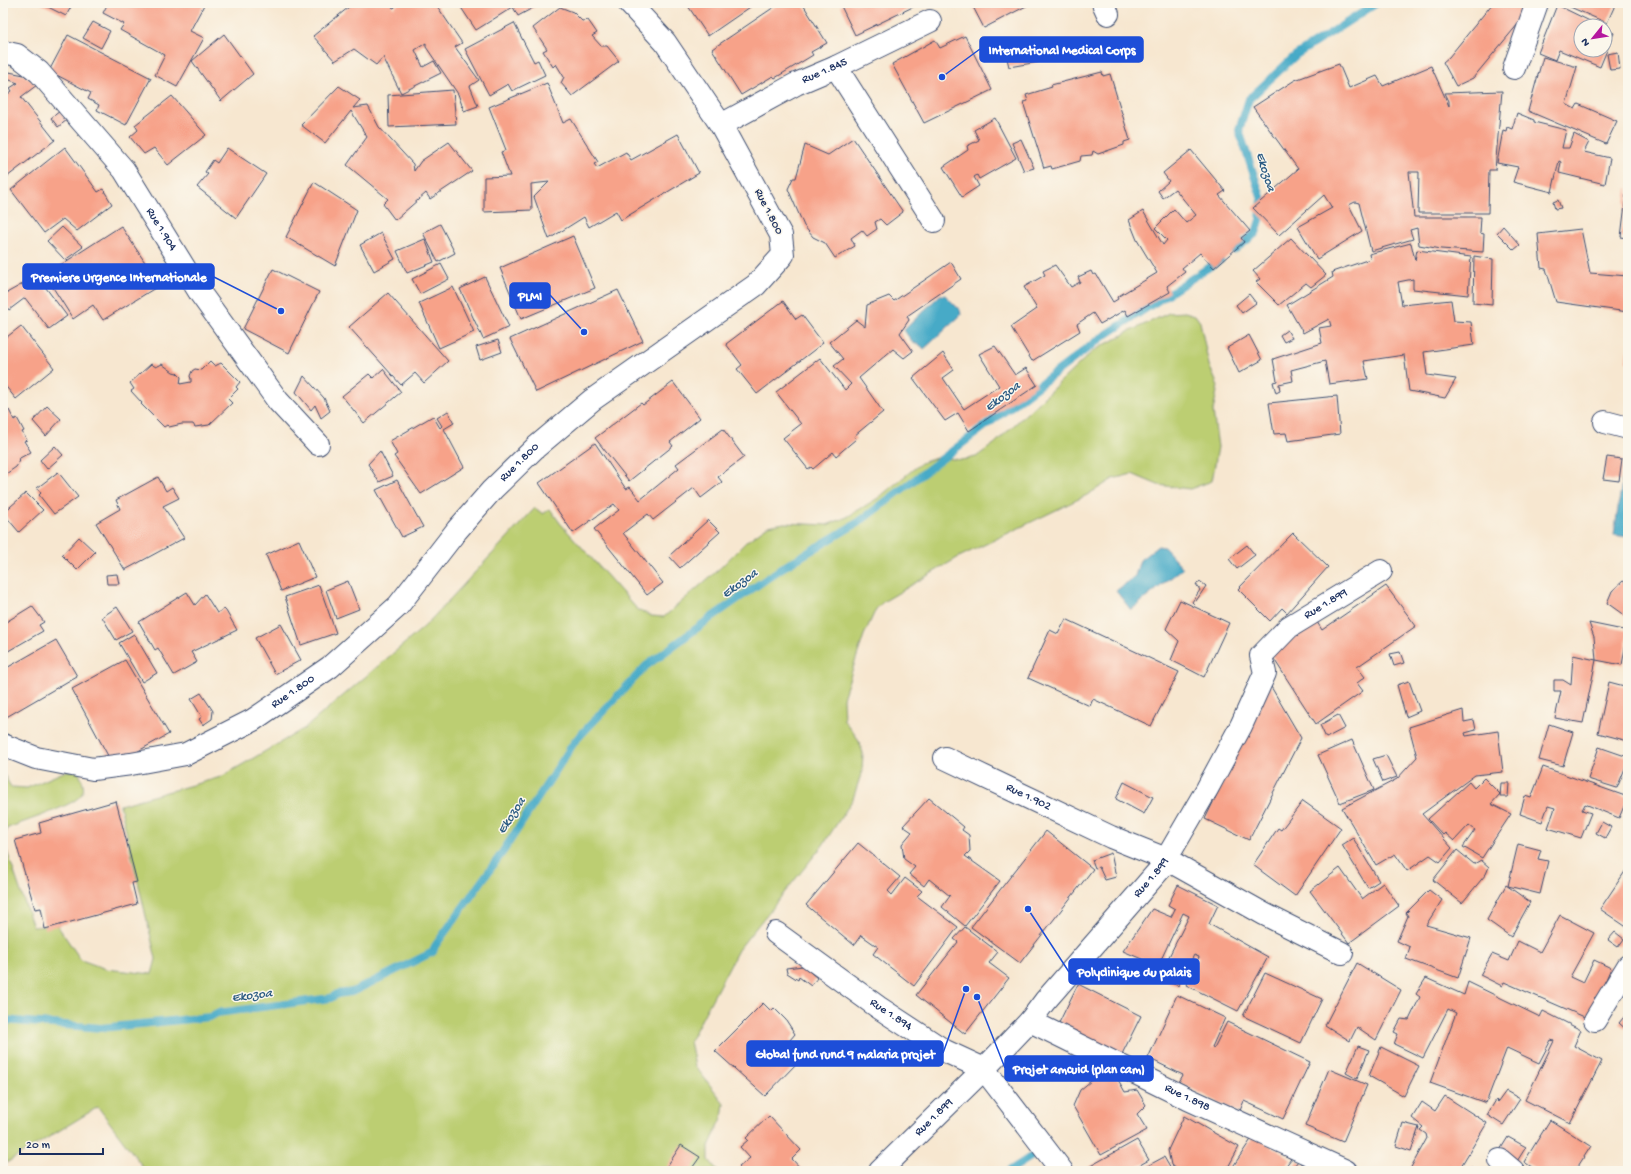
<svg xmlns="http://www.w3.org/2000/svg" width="1631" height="1174" font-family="'Gochi Hand',sans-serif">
	<rect width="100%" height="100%" fill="#fbf7ec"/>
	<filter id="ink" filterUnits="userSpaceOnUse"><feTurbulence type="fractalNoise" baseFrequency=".025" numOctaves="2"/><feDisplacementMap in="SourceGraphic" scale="8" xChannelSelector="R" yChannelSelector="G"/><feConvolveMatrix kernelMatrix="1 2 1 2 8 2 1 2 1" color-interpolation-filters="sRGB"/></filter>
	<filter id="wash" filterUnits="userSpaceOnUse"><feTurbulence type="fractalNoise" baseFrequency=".012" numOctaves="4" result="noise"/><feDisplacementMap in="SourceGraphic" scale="16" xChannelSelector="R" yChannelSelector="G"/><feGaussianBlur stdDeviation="0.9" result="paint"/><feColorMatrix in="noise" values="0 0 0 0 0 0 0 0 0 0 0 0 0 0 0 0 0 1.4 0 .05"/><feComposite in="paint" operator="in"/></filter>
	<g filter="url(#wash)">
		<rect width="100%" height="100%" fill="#f7e7d0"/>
		<path fill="#bcce72" stroke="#6c7e68" d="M1185,312l10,3 5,7 9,43 9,21 -5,25 5,36 -6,34 -22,8 -32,-4 -26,-11 -19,5 -26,16 -128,62 -76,45 -7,7 -12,26 -21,63 1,22 14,19 5,14 -1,18 -9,28 -30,46 -85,105 -48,91 5,25 29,37 -2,15 -13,28v14l9,11h-572l-48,-64 -95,58v-325l30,87 24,-2 24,35 25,9 46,5 4,-15 -36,-154 101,-28 84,-49 119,-101 111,-119 8,6 7,-5 10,14 77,86 14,7 13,1 55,-48 28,-28 21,-15 16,-3 43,2 20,-8 31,-19 43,-35 18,-6 22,3 15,-3 18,-13 99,-93 35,-19 41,-19z
			M66,771h12c3,8 9,16 3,24 -7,11 -59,27 -73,33l-5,11v-66l8,14 16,1z"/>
		<path fill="#47aac7" stroke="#316c92" d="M940,295h5l15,15 1,5 -37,34 -4,-4 -7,-2 -9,-13z
			M1623,475h5v62l-14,-2z
			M1158,546l6,1 19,21 -52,42 -15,-19 19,-15 5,-16z"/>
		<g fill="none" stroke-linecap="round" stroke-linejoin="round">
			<path stroke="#47aac7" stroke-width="8" d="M1234,250l22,-17 4,-13 2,-20 -23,-70 10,-31 47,-44 81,-52
				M3,1020l98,8 109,-11 7,-4 114,-15 6,-4 15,-2 81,-40 2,-6 67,-93 73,-112 71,-75 66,-49 70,-49 77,-46 242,-184 119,-78
				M1009,1171l23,-15"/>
		</g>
		<g id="blocks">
			<path fill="#f7a289" d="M40,3h33l-7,13z
				M108,3h97l-15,28 14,7 -27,49 -22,-12 10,-20 -45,-25 4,-6 -21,-11z
				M354,3h41l-3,4 2,1 5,-5h36l27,40 -7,4 24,33 -9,6 8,20 -14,5 -6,-17 -32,-47v-4l-11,7 8,17 11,-6 7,12 -40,20 -18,-36 -7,8 -22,-16 -19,12 -22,-25z
				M458,3h84l-24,13 -5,-9 -37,23z
				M686,3h70l-48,33z
				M780,3h22l25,40 -16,9 2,3 -38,23 -2,-2 -32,19 -29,-46z
				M847,3h74l-66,32 -14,-29z
				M971,3h61l-48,25z
				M1493,3h26l-1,1 10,8 -55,66 -17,8 -13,-24 6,-5z
				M1561,3h55l-9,20z
				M1557,5l43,21h-19v24h24v-21l9,4 -14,34 -41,-17 -4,10 -17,-7z
				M560,7l13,5 9,9 6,-1 9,13 -5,3 9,10h6l12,15 -47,35 -11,-13 3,-6 -8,-13 -3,3 -10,-16 4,-2 -14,-21z
				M93,22l17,9 -9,17 -18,-10z
				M514,23l20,39 4,-2 7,15 -33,16 -4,-7 -19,11 -24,-46z
				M224,34l29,40 -32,27 -29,-40z
				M68,35l83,43 -25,47 -29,-15 2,-5 -11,-6 3,-6 -42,-22z
				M965,36l27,54 -68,33 -32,-59 43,-24 5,8z
				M1035,48l3,14 -29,5 -3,-13z
				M1618,52l2,17 -10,1 -3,-16z
				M1543,57l34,10 -11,37 9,5 3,-5 39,17 -11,23 -78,-33z
				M1339,64l10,24 28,-12 6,10 48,-20 18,40v-5l-4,-8 57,-2 -7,79h-6l-1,43h-70l1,-41h-10l5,45h67l-1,16 4,1 -1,18 -42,-3 -22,-4 -2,-17 -7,2 3,9 -42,12 -12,-48 -4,-1 -6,3 13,26 -45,28 -19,-32 34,-19 -8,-13 -45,40 -26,-27 45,-39 -45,-62 42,-27z
				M9,72l15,3 13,10 -16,12 34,43 -52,40v-82l9,-7 -2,-3 8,-5 -11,-4z
				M1102,72l1,4 7,-2 20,66 -6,2v3l-26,9 -5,-3 -1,4 -11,1 -1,5 -28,8 -1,-3 -7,2 -21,-66 5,-1 -2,-6 26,-8 -1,-2z
				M547,83l16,40 8,-4 27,43 -4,2 3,4 29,-16 5,8 47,-26 21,39 -78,47 -5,-9 -27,16 -5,-10 -35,22 -15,-42 15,-15 -18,2 1,26 -48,2v-35l26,-1 -9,-24 5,-2 -17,-43z
				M339,86l21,14 -7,8 15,-2 11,21 34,37 1,7 7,-10 28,-19 23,29 -42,28 -4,-6 -31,27 -12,-16 5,-5 -41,-34 20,-28 -16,-26 -26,32 -24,-18z
				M453,90l3,34 -67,3 -1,-32z
				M172,96l34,39 -38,30 -14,-17 -10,6 -14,-17 8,-7 -3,-5z
				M60,111l7,9 -9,7 -7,-9z
				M1517,113l17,7v2l32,8 -4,18h7l5,-14 15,8 -5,10 26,6 -5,26 -46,-11 2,-11 -2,-1 -7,31 -39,-10 5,-15 -21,-4 6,-33 3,1 1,-4 5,2z
				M995,118l21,40 -37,21 -2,-4 -3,2 5,9 -17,11 -19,-30 25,-17 -1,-4 12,-6 -5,-10z
				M853,138l50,74 -17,13 -6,-6 -5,3 2,7 -10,7 -5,-6 -11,8 4,8 -20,12 -10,-15 -12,-6 -9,-11 -16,-37 5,-11h3l9,-33 23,10z
				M1021,139l13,29 -10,3 -12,-28z
				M65,147l33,45 5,-3 9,15 -35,27 -14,-12 -19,14 -33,-43z
				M227,148l39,26 -30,44 -39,-31 11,-13 -3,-2 8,-12 4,3z
				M1191,150l34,41 -6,4 31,36 -9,7 3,4 -30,26 -14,-15 -18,15 3,4 -18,14 3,6 -42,24 -3,-6 -25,14 -7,-11 -16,11 3,7 -48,30 -21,-34 26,-18 -13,-22 21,-12 -2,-4 12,-6 16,22 9,-5 -2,-5 13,-6 2,4 3,-1 17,28 5,-3 -1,-2 40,-24 -20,-33 -8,-20 14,-9 20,34 4,-5 -12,-12 19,-19 12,14 10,-8 -21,-26 -12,9 -5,-7 11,-10 -6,-8z
				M314,182l43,28 -22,56 -49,-29z
				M1627,188h1v50l-7,-1z
				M1558,200l3,8 -6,1 -2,-7z
				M440,224l15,29 -17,9 -15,-29z
				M121,226l39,59 -57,35 -10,-15 -20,14 -28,-44z
				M1503,226l17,19 -6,5 -17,-17z
				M62,227l21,20 -18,13 -18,-19z
				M1581,229l9,44 38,3v36l-72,-10 -10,-33 -5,-1 -3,-34z
				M381,233l14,26 -21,12 -14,-26z
				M573,236l22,52 -74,31 -21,-51z
				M1291,238l35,37 -15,12 -5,-4 -27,22 -23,-23 4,-3 -7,-8z
				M425,239l9,23 -27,11 -10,-22z
				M1411,243l4,17 2,-10 54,7 -3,38 -55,-6v-10l-15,3 4,23 49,-5 3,21 17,1 3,23 -50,7 3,23 29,4 -11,19 -36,-7 -5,-36 -40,6 4,18 -39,5 -4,-23 -34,9 2,11 -14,3 1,7 -4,2 -3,-11 4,-1 -4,-22 49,-16 -3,-15 12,-2 -2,-7 -26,14 -16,-28 46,-28 -1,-5 38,-13 -1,-5z
				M1474,256l19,3 -1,46 -19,-2z
				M951,262l10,17 -54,37 2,4 -9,13 13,18 -9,7 -11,-9 -34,29 24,34 -29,24 2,3 -20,17 -3,-4 -20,17 -2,-2 -3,2 -25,-31 18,-14 -25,-32 44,-34 25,32 6,-6 -17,-18 9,-7 -14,-17 27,-22 9,7 2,-22 22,-9 5,5z
				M441,264l8,15 -29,15 -8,-15z
				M273,269l46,23 -30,61 -46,-24z
				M37,276l30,40 -18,13 -24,-31 -16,12 -6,-8v-7z
				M485,277l24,50 -26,12 -23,-50z
				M453,287l21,45 -35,16 -20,-45z
				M618,290l25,51 -107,51 -26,-53z
				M388,293l60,68 -24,22 -9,-10 -14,12 -52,-58z
				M1249,294l7,9 -14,10 -6,-8z
				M783,301l13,18 6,-4 21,28 -66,51 -20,-25 5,-4 -16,-21z
				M21,326l33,42 -38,31 -13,-16v-43z
				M1287,330l5,8 -8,4 -4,-7z
				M1249,335l13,25 -23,13 -12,-25z
				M498,340l4,12 -22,8 -4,-13z
				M995,346l20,29 11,-7 11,17 -68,46 -11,-18 -13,8 -32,-43 30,-25 11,17 -11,8 21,31 35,-23 -20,-32z
				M1627,351h1v11h-2z
				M210,361l5,5 6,-3 19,19 -4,5 2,2 -10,10 4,4 -23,22 -14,2 -2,-3h-11l-13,3 -2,-2 -3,2 -23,-23 1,-1 -11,-12 3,-2 -4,-6 21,-19 5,3 6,-3 11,8 4,1 4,4 -1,7 11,-2v-3l-1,-3 2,-5 3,-2 6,1z
				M383,369l18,23 -37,31 -22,-27 27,-22 4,4z
				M304,376l20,22 6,13 -9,7 -6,-13 -4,5 -15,-18z
				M673,382l27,36 -30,24 3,4 -44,35 -34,-43 46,-35 2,2z
				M1337,396l3,38 -52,7 -2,-8 -12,1 -5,-31z
				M47,406l14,13 -15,17 -13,-15z
				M3,410l2,3 4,-3 5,10 3,-2 7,13 -2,1 5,8 -3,1 7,11 -13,7 2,2 -4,6 -13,9z
				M448,411l6,12 -10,6 20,38 -43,27 -27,-38 3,-2 -7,-13 43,-25 7,12 2,-2 -5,-8z
				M723,429l21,28 -26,20 4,5 -21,16 -7,-10 -41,32 -5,-6 -25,19 40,50 -16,12 -53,-66 25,-19 -5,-6 -41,29 -34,-50 56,-40 31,46 4,-2 10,13 39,-32 -3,-4z
				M55,446l8,9 -16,14 -7,-9z
				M380,451l13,25 -14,6 -11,-18z
				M1607,457l15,2 -3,22 -16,-2z
				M58,472l20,25 -24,17 -15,-19 2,-2 -4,-5z
				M158,477l8,14 6,-4 7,11 -16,8 21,32 -59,32 -29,-47 24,-14 -4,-9z
				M397,480l26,47 -21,10 -26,-47z
				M26,493l17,17 -24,22 -16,-19z
				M708,520l12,12 -40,36 -11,-12z
				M1293,533l35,34 -41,46 -5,-5 -12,13 -32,-32z
				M79,537l16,15 -18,18 -15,-15z
				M299,540l16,37 -34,14 -15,-36z
				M1247,545l8,10 -18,14 -8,-10z
				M117,574l2,10h-12l-1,-9z
				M348,581l11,28 -23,9 -10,-28z
				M1623,581l5,3v34l-21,-15 5,-12z
				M1201,582l5,4 -12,18 -2,-2 8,-12 -4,-6z
				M319,585l17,48 -35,12 -16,-48z
				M1386,586l30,40 -59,41 8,10 -8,6 6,8 -47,33 -46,-71 47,-31 5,8z
				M187,592l8,13 10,-11 12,19 7,-4 2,2 11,19 -46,22 6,10 -23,13 -16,-27 -3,2 -16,-28z
				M1180,600l49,23 -25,54 -33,-17 8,-19 -13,-12z
				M32,606l12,16 -5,3 4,6 -40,23v-36l3,4z
				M117,607l15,24 -16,9 -14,-23z
				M1066,619l113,53 -28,54 -58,-27 -3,7 -62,-28 22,-48 8,4z
				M1589,623l39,8 -6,34 -26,-5 -13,63 -28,-5 6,-27h-7v-11h9l8,5 2,-30 23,5 -2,-23z
				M281,624l20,36 -26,14 -20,-36z
				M134,634l23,39 -15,9 -23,-39z
				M56,640l21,36 -74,43v-49z
				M1400,652l4,11 -10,3 -4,-12z
				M125,660l44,74 -56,31 -41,-76z
				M1409,681l11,30 -14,6 -9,-32z
				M1609,682l19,5v54l-30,-8z
				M1270,685l31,53 -52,102 -44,-21z
				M201,693l12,18 -1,8 -9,6 -4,-6 3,-2 -11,-18z
				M1463,710l1,12 10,-2 2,10 -11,3 1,3 32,-5 5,41 -28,3 -53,39 30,34 -12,14 -10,-7 -23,16 -12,-17 -19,11 -34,-57 55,-29 20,-22 -8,-30z
				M1338,715l7,13 -19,10 -6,-13z
				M1549,724l24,8 -10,34 -24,-6z
				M1352,740l22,50 -34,13 -22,-48z
				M1599,747l29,10v4l-11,27 -29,-9z
				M1386,755l11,22 -14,5 -10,-23z
				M1543,767l85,30 -9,21 -34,-14 -3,6 9,3 -10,25 -33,-10 7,-20 -7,-2 -6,16 -22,-8 5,-18 6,2z
				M1484,778l16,16 -9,10 20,10 -29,44 -19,-11 12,-17 -6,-5 -15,16 -9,-8 -2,2 -15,-16 41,-37 5,6z
				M1124,782l29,15 -9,17 -28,-15z
				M1501,783h8l-1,14h-8z
				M929,798l35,29 -2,3 7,5 1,16 -5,5 35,25 -35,45 -23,-19 8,-11 -21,-17 -5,7 -15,-12 6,-7 -11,-8 -2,-15 10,-12 -9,-6z
				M116,801l21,81 -5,1 5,21 -92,25 -4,-21 -6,1 -20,-69 26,-7 -2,-10z
				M1303,801l38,27 -46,68 -42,-31 25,-37 3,2z
				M1602,822l9,5 -6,11 -9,-5z
				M1046,831l47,38 -73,94 -49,-36z
				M1353,838l26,43 -11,7 -26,-43z
				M858,843l42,34 -12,14 4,4 13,-17 17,13 -5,5 41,31 -44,59 -41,-32 5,-7 -17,-12 -7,10 -48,-40z
				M1518,844l23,6 -3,9 10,2 -8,33 -32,-8z
				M1457,850l17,14 7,-4 8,7 -3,7 -24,29 -29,-23z
				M1111,853l5,24 -11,3 -6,-13 -4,1 -3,-8z
				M1628,867v61l-28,-19z
				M1340,868l22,31 21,-16 16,23 -50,37 -39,-52z
				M1178,885l40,20 -9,19 59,33 -30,54 -52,-26 13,-28 -5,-2 -16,31 -19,-9 30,-61 -6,-3 -25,53 -35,-15 29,-42 19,8 4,-8 -7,-4z
				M1506,885l24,17 -19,35 -24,-17z
				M1429,890l13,10 -16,25 45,13 -13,40 -52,-19 4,-12 -13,-6 11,-25 -2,-3z
				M1560,915l34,18 -24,44 13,6 11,-23 17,8 -22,51 -85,-37 -2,4 -22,-11 12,-21 17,7 9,-20 22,11z
				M965,927l33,25 -9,11 20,15 -44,56 -49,-39 42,-53 -4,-3z
				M1615,932l9,7 -6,8 -10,-7z
				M1357,963l44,27 -25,50 -19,-13 -7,14 -25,-16z
				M803,966l14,12 -6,8 -12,-9 -1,3 -11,-7 -1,-5z
				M1265,973l57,26 -21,44 -58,-27z
				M1426,978l38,17 4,-13 72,35 3,-6 38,19 -7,16 28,15 -32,62 -45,-23 29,-59 -3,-1 -12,23 -32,-15 -21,55 -56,-20 26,-70 -8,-4 -25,49 -29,-14 4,-10 -4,-2 7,-13 8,1 11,-23 -4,-3z
				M1078,984l63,32 -22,44 -63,-31z
				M1177,995l48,23 -13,29 2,1 13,-26 83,40 -27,57 -39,-18 -5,12 -60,-31 4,-7 -35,-17z
				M763,1003l8,8 3,-3 12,12 9,14 -5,6 8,8v14l-33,34 -50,-45z
				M1628,1012v19l-9,-8z
				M1358,1046l11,4 -12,29 -11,-6z
				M1381,1047l38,19 -15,30 -35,-20z
				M1078,1054l20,8 -8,11 -14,4 -11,-7z
				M1329,1069l38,16 -24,57 -38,-16z
				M1097,1076h19l9,16 12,-2 9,15 -9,9 10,16 -46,25 -28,-49 7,-16z
				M1506,1091l14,8 -17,26 -16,-10 9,-15 2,2z
				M1445,1096l42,27 -29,48h-49l18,-33 -1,-4 -6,-4 3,-3 -11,-9 10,-16 13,9z
				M769,1116l32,34 -9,9 11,12h-60l-4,-4 11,-9 -10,-11 8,-7 -2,-2z
				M1184,1116l55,31 -13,24h-48l-7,-6 -3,-15z
				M1550,1120l41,26 -16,25h-37l-14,-9z
				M1403,1123l16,4 -8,24 -15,-5z
				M1254,1135l37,24 -9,12h-52z
				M1508,1137l18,10 -12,19 -17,-11z
				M1137,1140l12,20 -20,11h-43l-1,-2z
				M681,1145l19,12 -10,14h-26z
				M1164,1157l8,14h-34z
				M1298,1161l12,10h-20z
				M1471,1167l8,4h-10z"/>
		</g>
	</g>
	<g filter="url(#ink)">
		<use href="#blocks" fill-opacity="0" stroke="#3c4b6f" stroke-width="1"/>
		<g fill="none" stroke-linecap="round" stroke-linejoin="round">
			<g stroke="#3c4b6f" stroke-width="24">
				<g id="street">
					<path d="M1103,3l5,11"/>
					<path id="s1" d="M3,52l14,3 22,17 85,98 76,123 78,108 40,43"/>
					<path d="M836,67l98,154"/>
					<path d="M1514,68l23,-65"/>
					<path id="s2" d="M721,125l75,-41 40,-17 94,-46"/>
					<path d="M1605,422l23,6"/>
					<path id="s3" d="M3,745l33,13 57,11 38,-5 55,-10 67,-34 77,-53 68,-61 59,-76 35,-40 43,-42 57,-48 164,-115 27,-30 -2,-20 -60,-110 -56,-83 -36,-39"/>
					<path id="s4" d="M945,758l166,79 55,22 98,55 78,39"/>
					<path id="s5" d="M776,933l102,74 67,44 39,18 78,102"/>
					<path d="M1595,1020l33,-54"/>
					<path id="s6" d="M1030,1021l158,78 158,72"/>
					<path d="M1500,1160l13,11"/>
					<path id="s7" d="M880,1171l104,-102 46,-48 15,-20 116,-133 46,-79 34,-63 24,-53 -4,-17 28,-29 92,-56"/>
				</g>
			</g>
			<use href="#street" stroke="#fff" stroke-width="22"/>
		</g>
	</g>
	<g text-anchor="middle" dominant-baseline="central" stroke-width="3" stroke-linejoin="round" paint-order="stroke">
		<g font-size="12" fill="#1b2f5e" stroke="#fbf7ec">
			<text stroke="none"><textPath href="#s2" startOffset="117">Rue 1.845</textPath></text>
			<text transform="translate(768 212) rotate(63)">Rue 1.800</text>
			<text stroke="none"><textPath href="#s1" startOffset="242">Rue 1.904</textPath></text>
			<text stroke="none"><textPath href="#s3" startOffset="636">Rue 1.800</textPath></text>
			<text stroke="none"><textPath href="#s7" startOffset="736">Rue 1.899</textPath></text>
			<text stroke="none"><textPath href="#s3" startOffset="312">Rue 1.800</textPath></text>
			<text stroke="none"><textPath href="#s4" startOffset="92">Rue 1.902</textPath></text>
			<text stroke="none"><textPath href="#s7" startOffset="400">Rue 1.899</textPath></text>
			<text stroke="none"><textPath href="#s5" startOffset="141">Rue 1.894</textPath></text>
			<text stroke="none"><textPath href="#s6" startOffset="175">Rue 1.898</textPath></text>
			<text stroke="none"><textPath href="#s7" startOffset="76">Rue 1.899</textPath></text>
		</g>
		<g font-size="13" font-style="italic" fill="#2a5a83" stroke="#fbf7ec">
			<text transform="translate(1265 172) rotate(73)">Ekozoa</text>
			<text transform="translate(1003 397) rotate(-37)">Ekozoa</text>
			<text transform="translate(740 584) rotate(-36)">Ekozoa</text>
			<text transform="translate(512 816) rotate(-57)">Ekozoa</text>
			<text transform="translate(252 996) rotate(-7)">Ekozoa</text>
		</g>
	</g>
	<path fill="none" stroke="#1d4ed8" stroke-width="1.5" d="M942 77L980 49M281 311L214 277M584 332L550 295M1028 909L1069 972M966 989L943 1053M977 997L1005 1068"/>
	<g fill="#1d4ed8" stroke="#fbf7ec" stroke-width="1.5">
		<circle cx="942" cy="77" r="4"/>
		<circle cx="281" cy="311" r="4"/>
		<circle cx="584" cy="332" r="4"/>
		<circle cx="1028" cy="909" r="4"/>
		<circle cx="966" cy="989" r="4"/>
		<circle cx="977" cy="997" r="4"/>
	</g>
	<g fill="#1d4ed8" stroke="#1d4ed8" stroke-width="1.5">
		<rect x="980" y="37" width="163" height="25" rx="4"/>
		<rect x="23" y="264" width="191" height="25" rx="4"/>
		<rect x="510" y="283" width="40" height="25" rx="4"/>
		<rect x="1069" y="959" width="130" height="25" rx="4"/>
		<rect x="747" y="1041" width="196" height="25" rx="4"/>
		<rect x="1005" y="1056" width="148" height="25" rx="4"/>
	</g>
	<g font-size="13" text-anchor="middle" font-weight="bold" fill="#fff">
		<text x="1062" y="54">International Medical Corps</text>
		<text x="119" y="281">Premiere Urgence Internationale</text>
		<text x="530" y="300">PLMI</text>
		<text x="1134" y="976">Polyclinique du palais</text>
		<text x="845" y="1058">Global fund rund 9 malaria projet</text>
		<text x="1079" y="1073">Projet amcuid (plan cam)</text>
	</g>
	<rect width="1631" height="1174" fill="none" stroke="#fbf7ec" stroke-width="16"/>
	<g transform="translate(1593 38) rotate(240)"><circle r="19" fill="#fbf7ec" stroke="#a1a7b3"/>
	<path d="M0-3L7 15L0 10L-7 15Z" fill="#b5179e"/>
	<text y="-6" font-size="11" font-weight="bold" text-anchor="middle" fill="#1b2f5e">N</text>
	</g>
	<path d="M20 1148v6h83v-6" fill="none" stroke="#1b2f5e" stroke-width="2"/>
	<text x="26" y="1148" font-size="12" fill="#1b2f5e" stroke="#fbf7ec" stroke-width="3" paint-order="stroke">20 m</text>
</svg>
